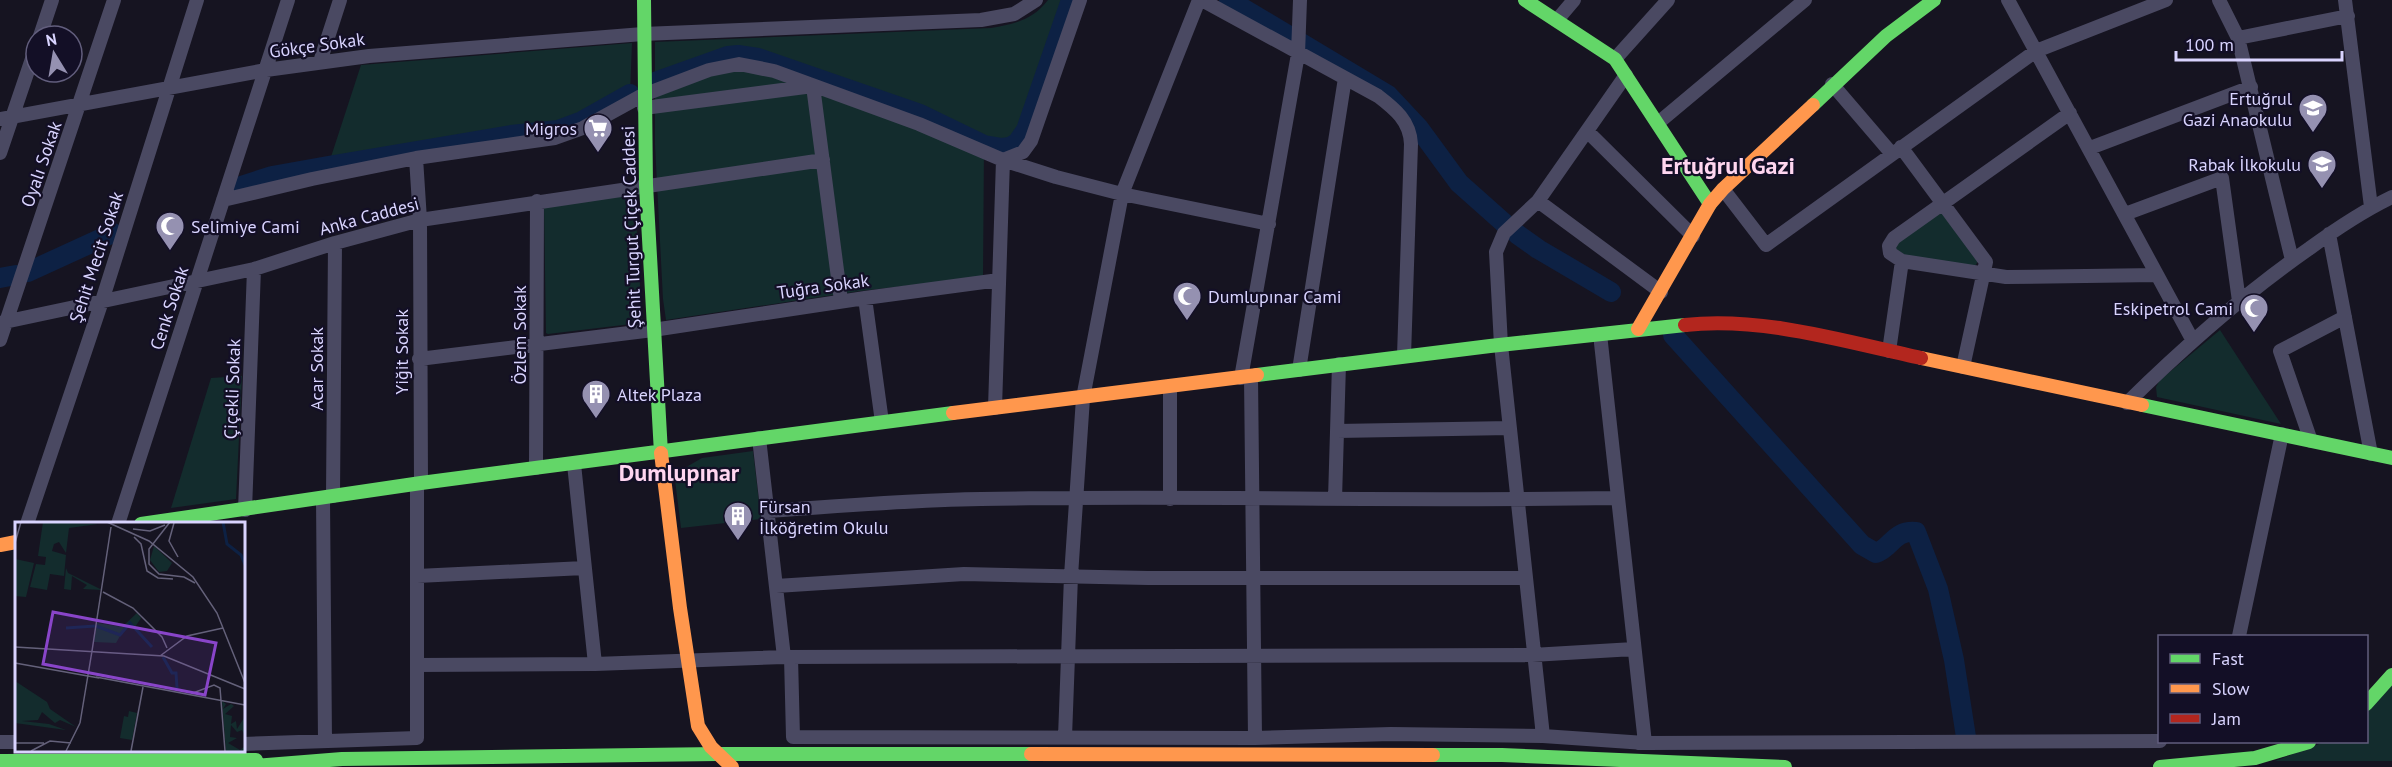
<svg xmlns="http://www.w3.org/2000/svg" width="2392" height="767" font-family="'PT Sans',sans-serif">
	<rect width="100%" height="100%" fill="#161421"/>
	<path fill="#132c2d" d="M1048,0h23l-41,120 -13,23 -15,5 -18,-3 -1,132 -123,14 -194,29 -3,-21 -8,-154v-103l336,-14c23,-4 42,-8 57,-28z
		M632,43l-2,51 -48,27 -24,9 -47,5 -183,31 33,-101z
		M627,194l7,2 1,4 7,120 -2,3 -92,11 -2,-1 -2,-127z
		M1943,210l35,51 -3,5 -69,-10 -10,-7v-6z
		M2220,330l61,94 -124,-27 -1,-10 4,-7z
		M242,376l-6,123 -65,9 40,-130z
		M753,451l8,68 -80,9 -6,-48 13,-14 14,-8z
		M2392,683v78h-117l49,-19h42l1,-32z"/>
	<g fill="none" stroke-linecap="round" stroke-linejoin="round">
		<path stroke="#0d2144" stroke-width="20" d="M1229,0l159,95 30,32 41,56 45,40
			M655,82l73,-26 10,-1 20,3 162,56 64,31 18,3 8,-1 7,-4 9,-13 45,-130
			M235,188l37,-12 56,-10 183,-31 47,-5 24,-9 48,-27
			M1517,234l21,15 73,43
			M28,272l85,-39
			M0,278l16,-3
			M1673,335l189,210 14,8c16,-5 17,-23 40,-21l22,57 16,71 12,77"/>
		<path stroke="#4a4962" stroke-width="14" d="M1202,0l176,96c17,13 32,25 33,48l-7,212
			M2008,0l185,341
			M2219,0l19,38 54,222
			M2345,0l26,207
			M1557,20l17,-20
			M40,36l12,-36
			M2238,38l110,-22
			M1615,59l53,-59
			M320,62l20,-62
			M1832,84l60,70
			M644,108l169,-22 28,215
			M2070,113l-176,125 -5,8 1,7 12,8 104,16 151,-2
			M0,119l266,-49 103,-14 274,-22 338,-14 33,-6 22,-14
			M1658,123l147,-123
			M1587,131l106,105
			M1901,147l85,115 -23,105
			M2090,148l161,-61
			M0,153l36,-106
			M416,158l4,62 1,263
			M1003,160l20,-8 8,-11 49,-141
			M1723,189l43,56 270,-194 130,-51
			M223,200l89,-21 104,-21 139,-20 28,-10 60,-33 66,-25 30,-6 35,7 145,53 84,36 53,17 66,17 147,30
			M1538,201l123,91
			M2125,214l97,-36 17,123
			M2329,234l42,220
			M865,298l17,124
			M0,323l254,-54 81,-26 85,-23 403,-60
			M1600,334l45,409h-7
			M0,340l114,-340
			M1889,351l13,-90
			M419,359l234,-29 212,-32 134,-18
			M1299,370l46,-292
			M1251,377l4,361
			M1241,378l57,-324 2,-54
			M2127,403c57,-56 117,-109 183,-155 26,-19 53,-37 82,-51
			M995,408l8,-248
			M1337,431l173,-3
			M759,438l25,219
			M2311,441l-31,-90 65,-34
			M574,464l21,200
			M536,468l1,-267
			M333,496l2,-253
			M323,498l2,243
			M1170,499v-111
			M1335,499l4,-135
			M245,510l9,-241
			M768,511c71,-5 142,-11 213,-12 212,-4 424,3 635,-1
			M27,524l75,-223 95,-301
			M118,524l170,-524
			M417,576l167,-8
			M776,586l188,-12 184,4h378
			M2239,636l43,-202
			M791,657l2,80 462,1 136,-4 152,2 102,7 515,-2
			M417,665l178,-1 189,-7 748,-2 102,-6
			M1543,736l-42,-391 -5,-93 8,-19 34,-32 88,-126
			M1065,737l6,-161 12,-178 39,-204 77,-194
			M0,742h16
			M243,744l174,-6v-254"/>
		<path stroke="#63d668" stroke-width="14" d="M644,0l2,185 15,268
			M1525,0l90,59 95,145
			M1813,105l73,-69 48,-36
			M1257,375l233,-29 195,-21
			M2142,405l250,53
			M141,524l280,-41 532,-70
			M2366,704l26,-29
			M1433,755h69l283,12
			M0,761l256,-1
			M240,767l102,-8 375,-5h314
			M2160,767l95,-9 54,-16"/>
		<path stroke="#ff974d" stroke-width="14" d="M1638,329l72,-125 13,-15 90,-84
			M1921,358l221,47
			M953,413l304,-38
			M661,453l19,155 18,118 13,21 21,20
			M0,545l16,-3
			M1031,754l402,1"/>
		<path stroke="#b3261e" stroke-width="14" d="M1685,325c76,-9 162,17 236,33"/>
	</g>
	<defs>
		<g id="school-pin" transform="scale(1.5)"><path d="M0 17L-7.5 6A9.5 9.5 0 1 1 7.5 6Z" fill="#9591b1" stroke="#130f26"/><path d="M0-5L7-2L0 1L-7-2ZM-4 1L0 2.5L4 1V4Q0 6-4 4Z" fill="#fff"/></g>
		<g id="supermarket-pin" transform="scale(1.5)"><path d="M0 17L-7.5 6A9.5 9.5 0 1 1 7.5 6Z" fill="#9591b1" stroke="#130f26"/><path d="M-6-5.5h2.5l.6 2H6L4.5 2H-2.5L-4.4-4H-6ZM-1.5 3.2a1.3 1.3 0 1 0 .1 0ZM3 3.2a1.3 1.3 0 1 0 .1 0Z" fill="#fff"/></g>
		<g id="mosque-pin" transform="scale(1.5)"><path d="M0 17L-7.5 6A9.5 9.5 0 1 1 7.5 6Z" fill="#9591b1" stroke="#130f26"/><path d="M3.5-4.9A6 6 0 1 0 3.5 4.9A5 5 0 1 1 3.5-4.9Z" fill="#fff"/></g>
		<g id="building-pin" transform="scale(1.5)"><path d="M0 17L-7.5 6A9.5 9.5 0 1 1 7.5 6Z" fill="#9591b1" stroke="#130f26"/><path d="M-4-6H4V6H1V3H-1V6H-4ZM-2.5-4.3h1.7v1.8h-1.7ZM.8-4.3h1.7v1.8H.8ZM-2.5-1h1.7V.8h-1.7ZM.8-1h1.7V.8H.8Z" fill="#fff"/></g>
	</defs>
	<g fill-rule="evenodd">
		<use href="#school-pin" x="2313" y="108"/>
		<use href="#supermarket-pin" x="598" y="128"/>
		<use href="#school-pin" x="2322" y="164"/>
		<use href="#mosque-pin" x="170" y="226"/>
		<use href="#mosque-pin" x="1187" y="296"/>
		<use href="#mosque-pin" x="2254" y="308"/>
		<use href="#building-pin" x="596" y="394"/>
		<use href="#building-pin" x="738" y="516"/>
	</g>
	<g text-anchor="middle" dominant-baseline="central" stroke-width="4.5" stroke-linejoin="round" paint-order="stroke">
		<g font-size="18" fill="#d9d4ff" stroke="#130f26">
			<text transform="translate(317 45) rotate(-8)">Gökçe Sokak</text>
			<text transform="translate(41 164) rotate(-71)">Oyalı Sokak</text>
			<text transform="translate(369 216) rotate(-15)">Anka Caddesi</text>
			<text transform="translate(631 227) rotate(-92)">Şehit Turgut Çiçek Caddesi</text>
			<text transform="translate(96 257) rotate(-72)">Şehit Mecit Sokak</text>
			<text transform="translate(823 286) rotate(-8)">Tuğra Sokak</text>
			<text transform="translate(169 308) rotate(-72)">Cenk Sokak</text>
			<text transform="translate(519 335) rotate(-90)">Özlem Sokak</text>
			<text transform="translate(401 352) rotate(-90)">Yiğit Sokak</text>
			<text transform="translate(316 369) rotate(-90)">Acar Sokak</text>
			<text transform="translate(232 389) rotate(-88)">Çiçekli Sokak</text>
		</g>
		<g font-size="18" fill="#d9d4ff" stroke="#130f26" text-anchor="end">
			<text x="2292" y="98">Ertuğrul<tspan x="2292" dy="21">Gazi Anaokulu</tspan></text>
			<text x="577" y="128">Migros</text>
			<text x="2301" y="164">Rabak İlkokulu</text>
			<text x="191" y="226" text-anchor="start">Selimiye Cami</text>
			<text x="1208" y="296" text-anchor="start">Dumlupınar Cami</text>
			<text x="2233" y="308">Eskipetrol Cami</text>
			<text x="617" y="394" text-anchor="start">Altek Plaza</text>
			<text x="759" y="506" text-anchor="start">Fürsan<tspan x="759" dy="21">İlköğretim Okulu</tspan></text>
		</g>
		<g font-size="24" font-weight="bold" fill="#ffd6f0" stroke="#130f26">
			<text x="1728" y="165">Ertuğrul Gazi</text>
			<text x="679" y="472">Dumlupınar</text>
		</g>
	</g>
	<g transform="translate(15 522)">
		<rect width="230" height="230" fill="#161421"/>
		<path d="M28,0l55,2 -29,4 -3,25 -7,-11 -5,2 -2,7 14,4 -2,21 -14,-2 -3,16 -17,-3 6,-23 9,1 1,-8 -8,-1zM139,24l18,17 -5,8 -8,1 -9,-12zM0,37l19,4 -8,34 -11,-1zM51,46l2,5 34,17 -19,-1 4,-4 -15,-9 -1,14 -7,-1zM122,91l4,5 -6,9 -8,-3 -11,19 -22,-1 3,-19 25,4zM0,159l32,21 3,7 26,18 -16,-7 -5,3 -13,-11 -4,8 -16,1 27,3 17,6 -51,-7zM207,179l4,3 -3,5 8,-5 3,2 -9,8 7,2 -1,8 5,-3 1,8 7,-11v16l-2,-4 -5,2 -6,-7 -1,12 7,1 -9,5 12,7 4,-3v4h-18zM114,189l8,2 -5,27 -12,-2 4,-22 4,1z" fill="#132c2d"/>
		<path fill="none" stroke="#0d2144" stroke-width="3" d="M208,0l4,22 14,11 4,10M81,104l24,9 10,-12 22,24M51,106l29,-2M148,135l9,16h4l1,15"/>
		<path fill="none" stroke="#64617a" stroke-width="1.5" d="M92,0l42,19 44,36 24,36 28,70M155,0l-21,27v15l10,10 25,3 11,6M159,1l-5,18 9,16M118,7l17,2 15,-6M119,15l7,7 6,27 11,7 15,1M0,21l6,-21M88,70l30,16 29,29 5,11M0,125l149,9 81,33M77,129l19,-124M145,134l27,-20 36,-8M0,141l84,15M81,155l149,28M178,171l21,-8 6,3 5,63M65,201l12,-72M0,221h29M16,229l19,-10 21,2M51,229l14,-28M116,229l12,-64"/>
		<path fill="#8945c9" fill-opacity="0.15" stroke="#8945c9" stroke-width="3" d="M38,90l163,31 -11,52 -162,-31z"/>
		<rect width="230" height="230" fill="none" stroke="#d9d4ff" stroke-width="3"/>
	</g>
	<rect x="2158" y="635" width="210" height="108" fill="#130f26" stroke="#625e7d" stroke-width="1.5"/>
	<rect x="2170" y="654" width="30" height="9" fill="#63d668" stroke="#625e7d" stroke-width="1.5"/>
	<text x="2212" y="665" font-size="18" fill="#d9d4ff">Fast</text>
	<rect x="2170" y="684" width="30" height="9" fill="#ff974d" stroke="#625e7d" stroke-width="1.5"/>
	<text x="2212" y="695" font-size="18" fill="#d9d4ff">Slow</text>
	<rect x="2170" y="714" width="30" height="9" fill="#b3261e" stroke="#625e7d" stroke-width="1.5"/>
	<text x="2212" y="725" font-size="18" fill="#d9d4ff">Jam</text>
	<g transform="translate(54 54) rotate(349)"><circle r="28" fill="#130f26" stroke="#625e7d" stroke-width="1.5"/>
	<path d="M0-4.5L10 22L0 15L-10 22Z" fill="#9591b1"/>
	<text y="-9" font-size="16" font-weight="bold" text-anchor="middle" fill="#d9d4ff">N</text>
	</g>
	<path d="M2176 51v9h166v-9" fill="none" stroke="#d9d4ff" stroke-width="3"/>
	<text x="2185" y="51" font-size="18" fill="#d9d4ff" stroke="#130f26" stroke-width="4.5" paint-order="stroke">100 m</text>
</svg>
